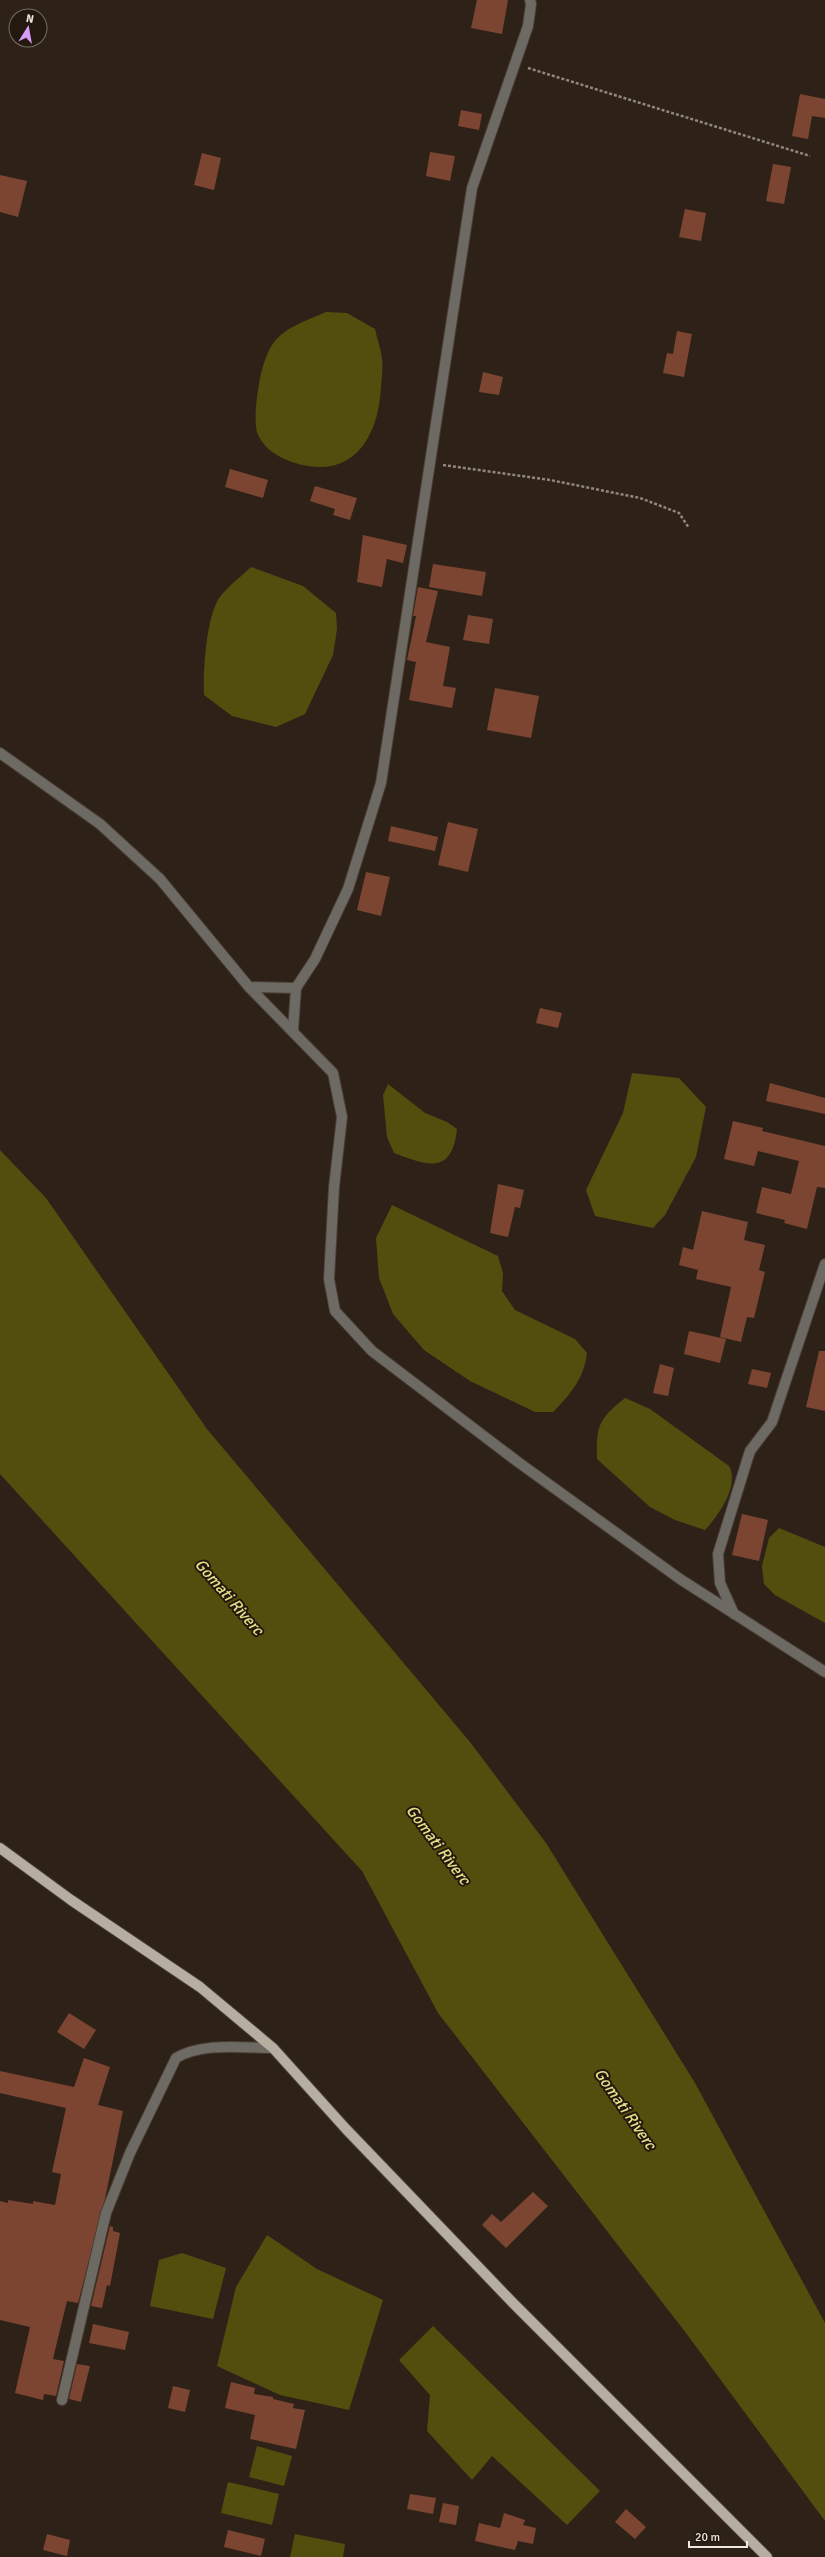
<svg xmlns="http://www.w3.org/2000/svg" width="825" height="2557" font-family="Signika,sans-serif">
	<rect width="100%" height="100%" fill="#2e2218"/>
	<path fill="#524e0e" d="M326,312l21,1 28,16c2,10 6,20 7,30 1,8 0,18 -1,27 -2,51 -28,95 -86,77 -15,-5 -30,-13 -37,-28 -5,-12 -1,-39 1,-51 10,-50 22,-53 67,-72z
		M251,567l52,19 33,27 1,16 -4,26 -28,59 -29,13 -44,-11 -28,-21c-1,-24 2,-74 14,-95 7,-12 23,-23 33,-33z
		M632,1073l47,5 27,29 -10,50 -31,58 -12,13 -58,-12 -9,-26 37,-77z
		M388,1084l37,29 22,9 10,7c-5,46 -29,37 -63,24l-7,-16 -4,-42z
		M0,1150l46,48 161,231 263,313 76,101 149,240 130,240v198l-139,-188 -248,-320 -76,-142 -362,-397z
		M392,1205l106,51 5,17 -1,18 13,19 60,29 12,14c-3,25 -16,41 -34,59h-18l-65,-31 -46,-31 -31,-36 -14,-36 -3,-40z
		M625,1398l25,11 79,57c11,20 -11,50 -24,64l-30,-10 -25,-13 -53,-48c-1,-34 2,-40 28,-61z
		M779,1528l46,19v76l-50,-28 -11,-11 -2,-18 7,-28z
		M267,2235l50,34 66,31 -34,110 -69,-15 -63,-29 19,-79z
		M182,2253l44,15 -13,51 -63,-13 9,-46z
		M433,2326l167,165 -33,34 -75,-69 -20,24 -45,-49 3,-36 -31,-35z
		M257,2446l35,10 -8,30 -35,-9z
		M228,2482l51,12 -7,31 -51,-12z
		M295,2534l50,10 -2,13h-53z"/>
	<path fill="#7b4531" d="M477,0h31l-6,34 -31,-6z
		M800,94l25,5v19l-13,-2 -4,23 -16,-3z
		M461,110l21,4 -3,16 -21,-4z
		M430,152l25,4 -5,25 -24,-5z
		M202,153l19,5 -7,32 -20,-5z
		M773,164l18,3 -7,37 -18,-3z
		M0,175l27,6 -9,36 -18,-5z
		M685,209l21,4 -5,28 -22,-4z
		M677,331l15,3 -8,43 -21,-4 4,-20 6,1z
		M483,372l20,5 -4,18 -20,-3z
		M230,469l38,11 -5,18 -38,-11z
		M315,486l42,12 -7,22 -17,-5 2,-6 -25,-8z
		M363,535l44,10 -4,18 -16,-4 -5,28 -25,-5z
		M433,564l53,8 -4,24 -53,-9z
		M418,587l20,4 -12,51 24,5 -7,39 13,2 -4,20 -43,-8 7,-38 -9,-2 9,-44h-3z
		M468,615l25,4 -4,25 -26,-4z
		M495,688l44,8 -8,42 -44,-8z
		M448,822l30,7 -10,43 -30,-7z
		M391,826l47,11 -3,14 -47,-10z
		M366,872l24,5 -9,39 -24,-6z
		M540,1008l22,5 -4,15 -22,-5z
		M770,1083l55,15v16l-59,-13z
		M733,1121l30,7 -1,3 63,15v42l-8,-1 -10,42 -23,-6 1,-3 -29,-7 6,-26 29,7 8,-33 -41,-10 -4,15 -30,-7z
		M498,1184l26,6 -4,18 -5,-1 -7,30 -18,-4z
		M702,1211l46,11 -4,18 21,5 -6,25 6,2 -11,46 -7,-1 -6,25 -21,-5 11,-50 -35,-8 2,-9 -19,-5 4,-18 10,3z
		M689,1331l37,8 -6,24 -36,-9z
		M819,1351h6v60l-19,-4z
		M660,1364l14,4 -6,28 -15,-3z
		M752,1369l19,4 -4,15 -19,-4z
		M742,1514l26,6 -9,41 -27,-6z
		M69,2013l27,17 -12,19 -27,-17z
		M84,2058l26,9 -12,38 25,6 -18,88 -27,104 -11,-2 -10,41 -4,17 11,2 -8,35 -12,-2 -1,6 -28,-7 15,-66 -30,-7v-119l8,2v-3l25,4v-3l22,4 6,-31 -9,-2 14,-64 -66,-15v-22l74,16z
		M533,2192l15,14 -42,42 -24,-23 10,-11 9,8z
		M110,2226l3,1v4l7,2 -10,53 -3,-1 -5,23 -11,-2z
		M93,2324l36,8 -4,18 -36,-7z
		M77,2364l13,2 -9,36 -12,-3z
		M231,2382l24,6 -1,6 19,3v2l21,5 -1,4 12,2 -9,39 -46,-10 5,-24 -30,-7z
		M173,2386l17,4 -5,22 -17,-4z
		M410,2494l26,4 -3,16 -26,-5z
		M443,2503l16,3 -3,19 -17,-3z
		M626,2509l20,18 -11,12 -20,-17z
		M504,2513l21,7 -2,5 13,3 -3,16 -15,-3 -3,9 -40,-9 4,-18 21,5z
		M228,2530l37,9 -4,17 -37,-9z
		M47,2534l23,6 -3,16 -24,-6z"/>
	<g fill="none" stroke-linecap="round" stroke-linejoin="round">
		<g stroke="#493e34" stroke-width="12">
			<path id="minor" d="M0,753l100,71 60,55 89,108 84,86 9,44 -8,70 -5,92 6,32 37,40 146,111 162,117 145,93
				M249,987l47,1 19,-29 33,-70 33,-106 91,-595 56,-162 3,-22 -1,-4
				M293,1031l3,-43
				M734,1614l-14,-31 -2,-29 32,-103 22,-29 53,-158
				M62,2400l44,-187 24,-60 46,-95c27,-16 66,-10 97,-10"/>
		</g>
		<g stroke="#493e34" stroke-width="12">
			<path id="major" d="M0,1848l71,52 129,87 73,61 73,81 167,174 254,254"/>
		</g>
		<path stroke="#91877f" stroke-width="2.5" stroke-dasharray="3 2" stroke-linecap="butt" d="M528,68l282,88
			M443,465l107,15 90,18 39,15 10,15"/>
		<use href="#minor" stroke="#6d6a63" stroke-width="10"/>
		<use href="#major" stroke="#b6afa1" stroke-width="10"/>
	</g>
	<g text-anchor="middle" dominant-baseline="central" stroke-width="4" stroke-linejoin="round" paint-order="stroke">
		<g font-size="16" font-style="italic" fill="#e5e087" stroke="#24190f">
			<text transform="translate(229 1597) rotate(49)">Gomati Riverc</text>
			<text transform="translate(438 1845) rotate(53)">Gomati Riverc</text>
			<text transform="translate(625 2109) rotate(55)">Gomati Riverc</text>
		</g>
	</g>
	<g transform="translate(28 28) rotate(11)"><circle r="19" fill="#24190f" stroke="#756b63"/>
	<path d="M0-3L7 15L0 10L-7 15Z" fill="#d79bf9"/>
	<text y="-6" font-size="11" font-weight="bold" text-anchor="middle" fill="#efe7e0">N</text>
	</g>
	<path d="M689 2541v6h58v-6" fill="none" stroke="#efe7e0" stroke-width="2"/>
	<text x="695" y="2541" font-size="12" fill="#efe7e0" stroke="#24190f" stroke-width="3" paint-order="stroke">20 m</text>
</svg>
